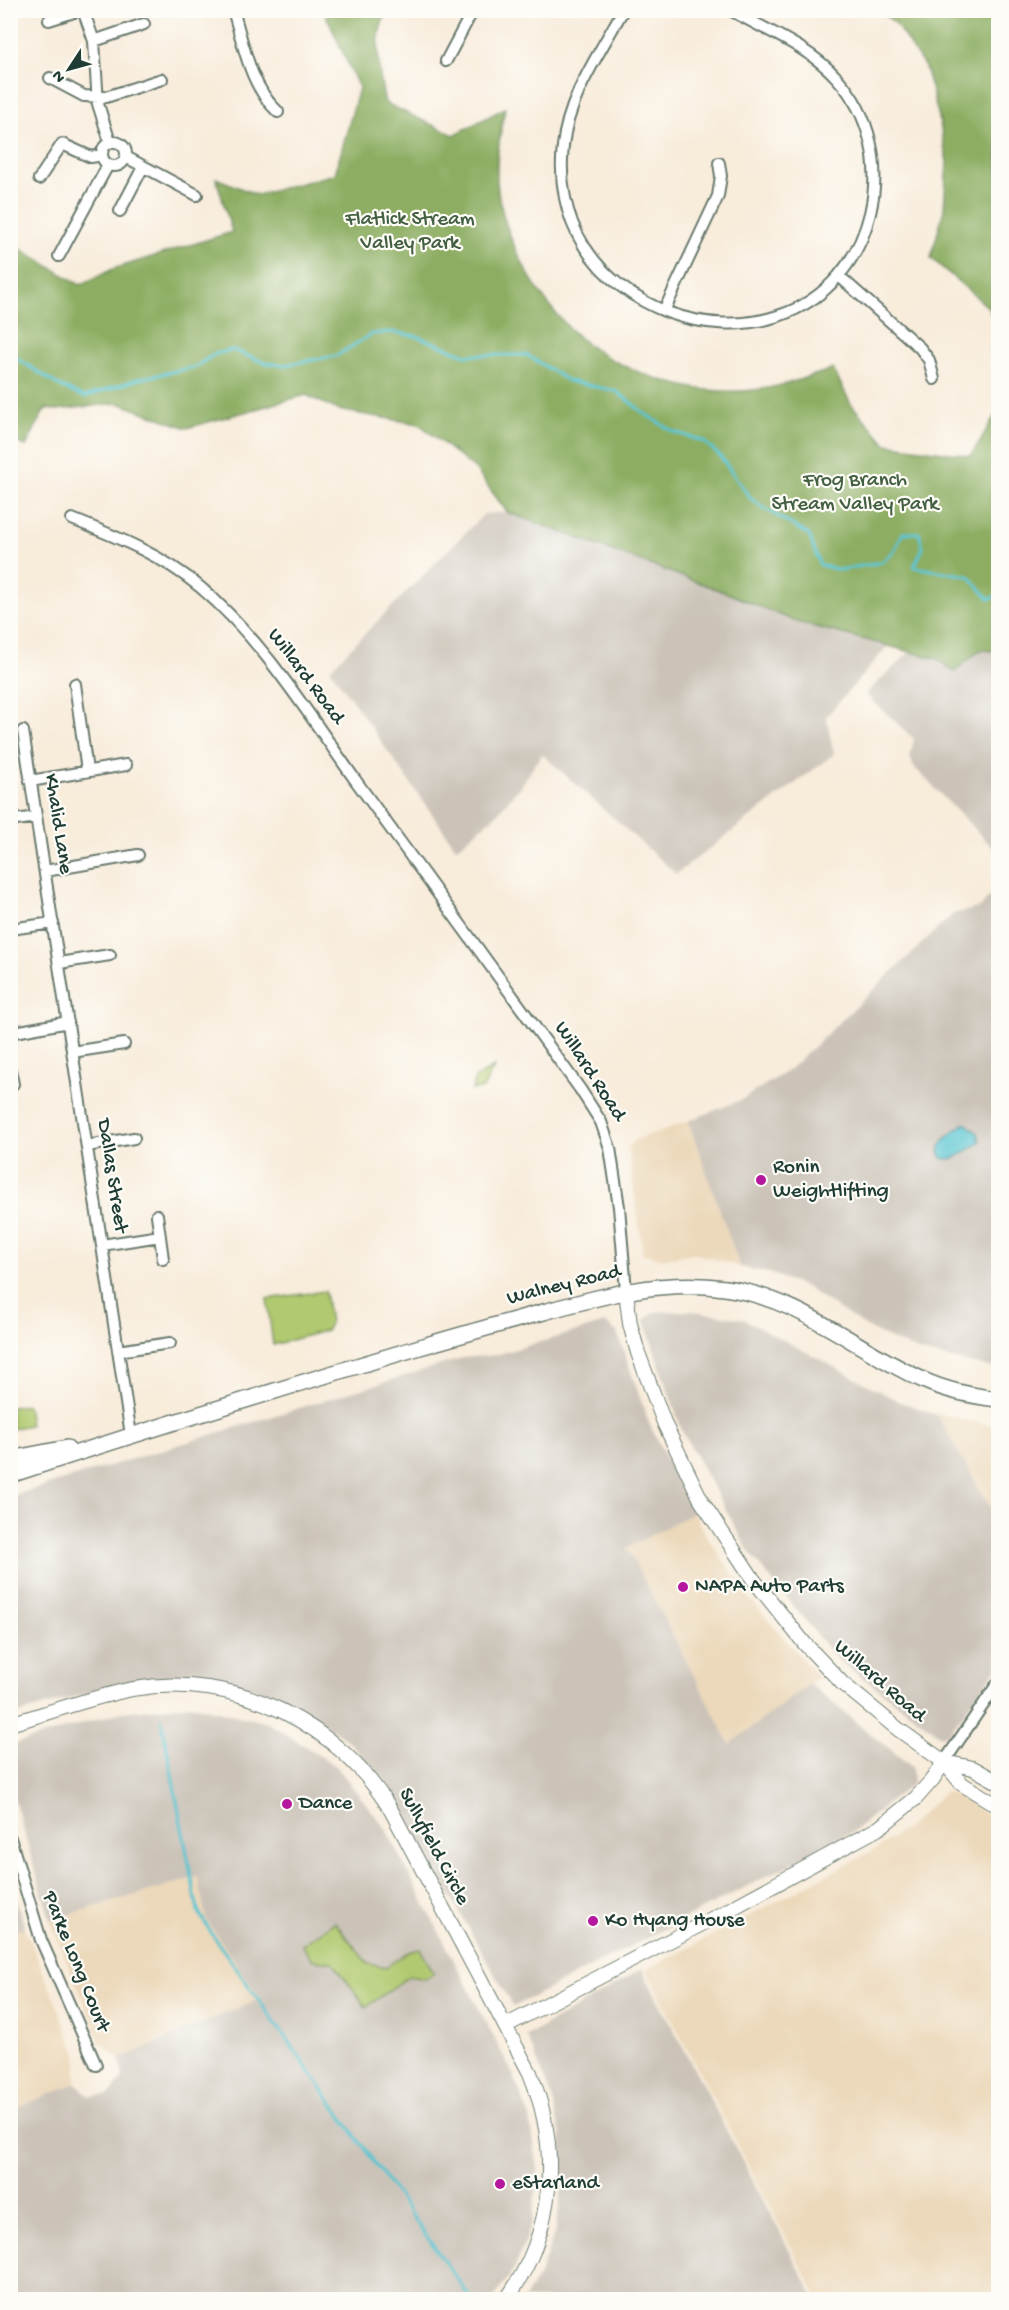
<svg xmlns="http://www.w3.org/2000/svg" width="1009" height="2310" font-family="'Gochi Hand',sans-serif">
	<rect width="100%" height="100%" fill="#fdfcf7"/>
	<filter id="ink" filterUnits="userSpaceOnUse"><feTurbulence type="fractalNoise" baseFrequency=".0167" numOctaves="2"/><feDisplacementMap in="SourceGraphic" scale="12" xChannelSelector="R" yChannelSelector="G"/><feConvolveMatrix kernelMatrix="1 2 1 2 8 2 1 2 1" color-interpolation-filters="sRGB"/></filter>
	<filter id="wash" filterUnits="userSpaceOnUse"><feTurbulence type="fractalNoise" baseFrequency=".008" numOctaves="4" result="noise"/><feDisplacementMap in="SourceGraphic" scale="24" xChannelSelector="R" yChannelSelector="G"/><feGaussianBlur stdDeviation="1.35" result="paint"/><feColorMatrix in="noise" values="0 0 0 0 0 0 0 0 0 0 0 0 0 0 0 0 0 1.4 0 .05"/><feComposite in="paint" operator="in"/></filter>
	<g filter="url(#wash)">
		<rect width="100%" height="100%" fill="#f8ecdb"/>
		<path fill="#ecd8ba" d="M688,1121l52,146 -46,-14 -32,6 -19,-5 -15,-106 7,-8z
			M936,1413l62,14v94z
			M693,1513l14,24 46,66 65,74 -88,67 -103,-196z
			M945,1792l15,5 38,25v477h-180l-172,-329 232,-122 30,-21z
			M198,1877l9,42 53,79 -140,61 -20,-17 -50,-122z
			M25,1928l53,128 -2,27 -65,28v-179z"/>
		<path fill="#cbc3b8" d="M507,512l220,81 70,29 90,25 -61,70 8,37 -158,120 -134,-120 -22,33 -25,29 -39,32 -126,-179 154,-155z
			M980,650l18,1v202l-85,-87 -3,-9 4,-18 -49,-45 46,-43 27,8 16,13z
			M997,887h1v482l-78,-17 -49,-22 -67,-44 -35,-13 -29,-6 -52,-146 53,-21 48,-30 164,-156 28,-7z
			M693,1311l51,8 154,82 39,14 61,106v146l-49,66 -8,3 -105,-78 -87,-106 -67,-121 -38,-111 10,-8z
			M605,1323l12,9 32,91 44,90 -66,35 103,196 79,-60 103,83 1,16 -59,48 -341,176 -126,-224 -39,-42 -53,-38 -66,-21 -55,-5 -55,7 -108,32v-220l452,-138 33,-3z
			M192,1705l76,18 68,43 49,62 128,246 17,44 8,51 -6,54 -17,45 -22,31h-482l-1,-188 66,-28 14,13 19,-1 14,-17 -3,-19 140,-61 -54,-79 -8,-42 -148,43 -39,-132v-43l111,-33z
			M10,1881l15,47 -14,4h-1z
			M642,1969l173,330h-292l17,-25 16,-46 7,-48 -2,-44 -9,-39 -25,-61z"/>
		<path fill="#b1c96f" stroke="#688352" stroke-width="1.5" d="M494,1067l-11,22 -11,1 3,-12z
			M325,1291l5,32 -3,7 -54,15 -6,-46z
			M27,1405l3,20 -19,4v-22z
			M335,1922l33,42 18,3 22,-15 12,-3 14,24 -9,6 -16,-3 -43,31 -33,-45 -20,-2 -11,-15z"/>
		<path fill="#8cad62" stroke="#56754b" stroke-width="1.5" d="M324,11h64c-16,23 -9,65 -3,92l69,32 51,-27c-6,31 -12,63 -5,94 10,47 36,92 69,126 38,40 117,66 171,63 32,-1 63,-12 93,-22l18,35 35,40 85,12 27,-45v240l-18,-1 -26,22 -16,-13 -141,-37 -70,-29 -220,-81 -31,-42 -57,-46 -81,-14 -32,-15 -119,33 -69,-25 -61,7 -12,-1 -19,37 -15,-6v-197l69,42 33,-16 119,-37 -16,-54 41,17 78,-21 24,-86z
			M879,11h119v319l-9,-22 -58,-50 13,-49 3,-47 -8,-45 -14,-50 -30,-44z"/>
		<path fill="#59c5d2" stroke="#3c8183" stroke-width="1.5" d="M965,1123l13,10 2,9c-8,5 -23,18 -33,17 -4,0 -6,-2 -7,-5 -5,-10 17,-26 25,-31z"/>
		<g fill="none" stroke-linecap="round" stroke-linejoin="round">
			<path stroke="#59c5d2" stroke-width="3" d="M10,357h5l46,30 24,10 53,-18 57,-12 20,-13 18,-4 32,13 19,2 52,-9 36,-22 19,-2 25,4 50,19h61l41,26 48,10 29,23 29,18 29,9 17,15 31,43 16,11 42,25 11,30 20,5 42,-8 12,-11 9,-18h16l4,15 -9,19 55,9 20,23 9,-3
				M161,1718l37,193 13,22 261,367
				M10,2298l1,2"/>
		</g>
	</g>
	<g filter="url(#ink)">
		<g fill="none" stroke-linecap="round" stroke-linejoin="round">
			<g stroke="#6b7a6e" stroke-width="14">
				<path id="street" d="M83,10l11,31 4,63 12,38
					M233,10c11,36 17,76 45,102
					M623,10c-23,43 -55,87 -60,136 -4,34 2,70 21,100 39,62 124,93 194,70 99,-32 127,-164 59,-238 -28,-31 -71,-48 -107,-68
					M49,20l31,-10
					M94,41l50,-17
					M446,61l27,-51
					M50,78l34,18 22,1 56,-18
					M102 154a12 12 0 1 1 24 0a12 12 0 1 1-24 0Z
					M126,157l71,38
					M39,179l23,-35 29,13 11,-2
					M120,211l23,-44
					M59,256l49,-91
					M839,276l81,72 9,12 5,19
					M664,311l54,-115 3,-20 -2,-13
					M72,519c45,18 90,36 128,68 63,53 108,127 156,194 75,103 149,206 224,308l21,33 9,26 9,59 7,84
					M75,684l12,87
					M23,731l108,704
					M30,781l96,-16
					M10,821l26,-4
					M45,871l93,-16
					M10,929l43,-6
					M59,963l51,-8
					M10,1033l58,-11
					M72,1052l52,-8
					M10,1070l3,14
					M87,1146l47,-8
					M157,1215l6,44
					M102,1245l58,-9
					M118,1351l52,-8
					M944,1762l54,-79
					M10,1838l31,102 55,125"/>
			</g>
			<g stroke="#6b7a6e" stroke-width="16">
				<path id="secondary" d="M626,1291l4,33 8,29 27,72 37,77 51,77 52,65 38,40 55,45 46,33 18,22 36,22
					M10,1724c41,-12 82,-27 123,-35 103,-18 207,35 259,123l138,261c31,76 25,159 -24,227
					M944,1762l29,6 25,14
					M505,2026l218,-113 156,-85 37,-30 16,-18 12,-18"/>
			</g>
			<g stroke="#6b7a6e" stroke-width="18">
				<path id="primary" d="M10,1459l57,-11
					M10,1475c136,-45 273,-87 410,-128 40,-12 80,-23 120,-34 61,-17 122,-34 185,-25 76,10 131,62 198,92 24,11 49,16 75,19"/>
			</g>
			<use href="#street" stroke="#fff" stroke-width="10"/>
			<use href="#secondary" stroke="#fff" stroke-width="14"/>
			<use href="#primary" stroke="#fff" stroke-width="15"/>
		</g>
	</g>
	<g fill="#b5179e" stroke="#fdfcf7" stroke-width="2">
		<circle cx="761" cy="1180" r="6"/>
		<circle cx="683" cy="1587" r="6"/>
		<circle cx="287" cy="1804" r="6"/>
		<circle cx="593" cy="1921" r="6"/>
		<circle cx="500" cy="2184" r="6"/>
	</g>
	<g text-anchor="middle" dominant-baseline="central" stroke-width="4.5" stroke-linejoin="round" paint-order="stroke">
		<g font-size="21" fill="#446043" stroke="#fdfcf7">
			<text x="410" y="220">Flatlick Stream<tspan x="410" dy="24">Valley Park</tspan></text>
			<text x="855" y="481">Frog Branch<tspan x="855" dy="24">Stream Valley Park</tspan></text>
		</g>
		<g font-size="21" fill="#1f3d34" stroke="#fdfcf7">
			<text transform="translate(305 677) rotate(53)">Willard Road</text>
			<text transform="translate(57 824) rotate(81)">Khalid Lane</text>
			<text transform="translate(589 1072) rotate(57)">Willard Road</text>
			<text transform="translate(111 1176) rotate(81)">Dallas Street</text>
			<text transform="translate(564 1286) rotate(-14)">Walney Road</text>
			<text transform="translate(879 1682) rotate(41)">Willard Road</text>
			<text transform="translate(433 1847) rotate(62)">Sullyfield Circle</text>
			<text transform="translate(75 1962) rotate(68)">Parke Long Court</text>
		</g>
		<g font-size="21" fill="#1f3d34" stroke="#fdfcf7" text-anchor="start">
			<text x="773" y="1168">Ronin<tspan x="773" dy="24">Weightlifting</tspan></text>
			<text x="695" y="1587">NAPA Auto Parts</text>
			<text x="299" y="1804">Dance</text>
			<text x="605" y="1921">Ko Hyang House</text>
			<text x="512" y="2184">eStarland</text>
		</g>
	</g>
	<rect width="1009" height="2310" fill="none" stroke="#fdfcf7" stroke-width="36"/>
	<g transform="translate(69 69) rotate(234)" stroke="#fdfcf7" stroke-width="4.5" paint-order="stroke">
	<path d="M0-4.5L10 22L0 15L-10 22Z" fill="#1f3d34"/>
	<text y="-9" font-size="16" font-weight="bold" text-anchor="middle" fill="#1f3d34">N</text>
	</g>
</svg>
